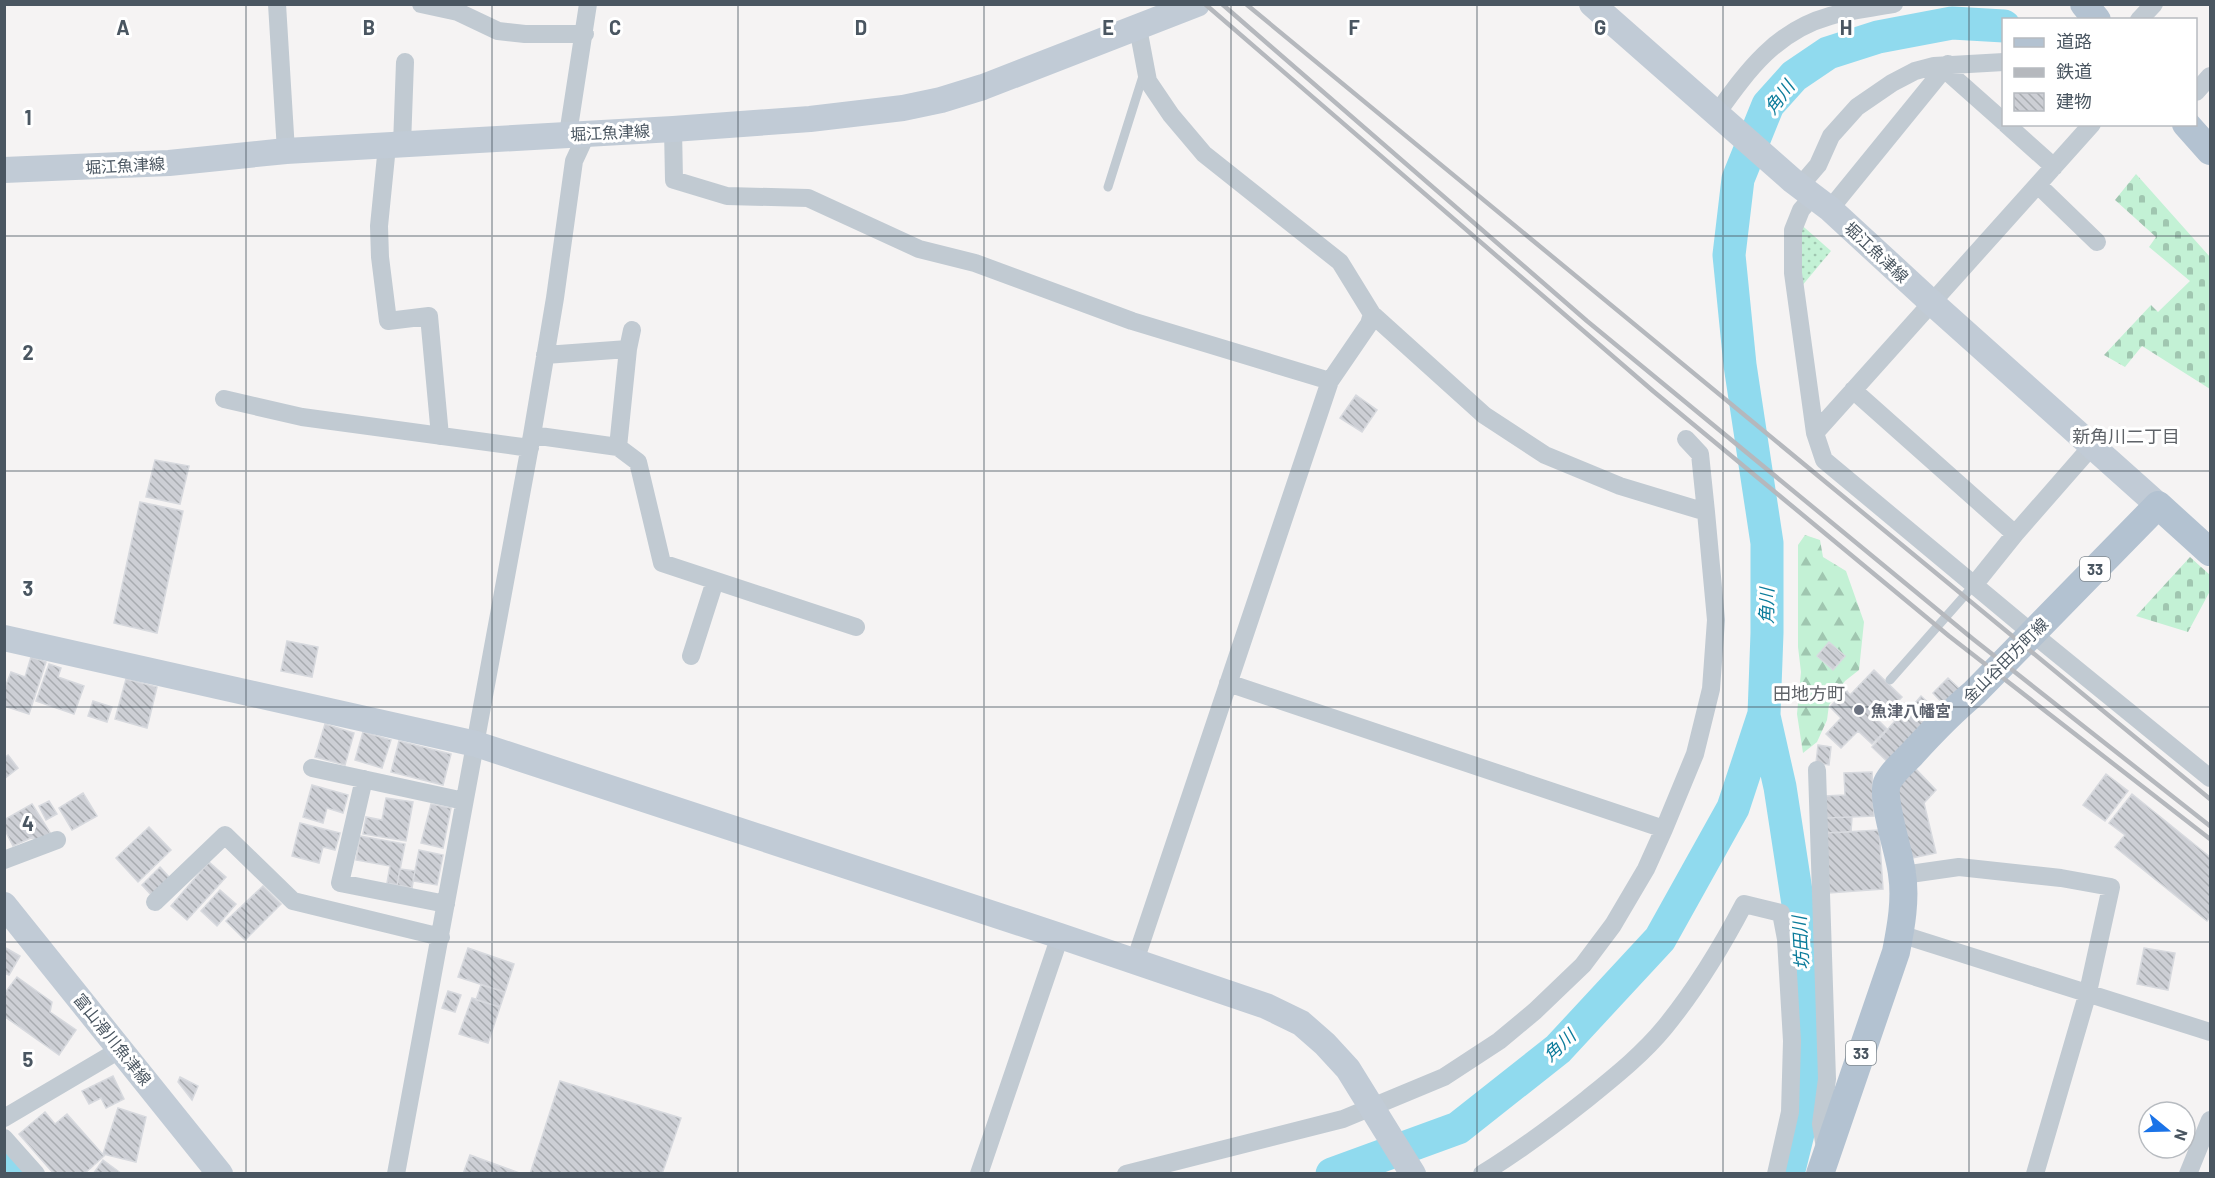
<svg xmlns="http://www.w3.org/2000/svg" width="2215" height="1178" font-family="Barlow,'Noto Sans JP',sans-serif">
	<defs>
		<pattern id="grass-dots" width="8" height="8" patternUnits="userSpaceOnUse" patternTransform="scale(1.5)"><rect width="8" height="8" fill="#c3f1d5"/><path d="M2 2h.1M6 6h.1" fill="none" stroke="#a0c6b0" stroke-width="1.8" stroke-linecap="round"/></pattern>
		<pattern id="forest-firs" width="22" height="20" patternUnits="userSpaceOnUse" patternTransform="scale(1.5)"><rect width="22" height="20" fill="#c3f1d5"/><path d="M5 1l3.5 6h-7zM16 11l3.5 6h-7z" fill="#a0c6b0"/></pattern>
		<pattern id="cemetery-stones" width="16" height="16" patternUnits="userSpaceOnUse" patternTransform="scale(1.5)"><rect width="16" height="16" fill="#c3f1d5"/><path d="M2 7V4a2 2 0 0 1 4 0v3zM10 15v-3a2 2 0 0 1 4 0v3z" fill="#a0c6b0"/></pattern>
		<pattern id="building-back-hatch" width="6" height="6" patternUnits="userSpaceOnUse" patternTransform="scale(1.5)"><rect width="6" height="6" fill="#cdcfd5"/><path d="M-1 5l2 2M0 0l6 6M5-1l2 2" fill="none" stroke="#a8abb0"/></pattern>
	</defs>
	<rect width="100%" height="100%" fill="#f5f3f3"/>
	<path fill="url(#grass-dots)" d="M1797,221l34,30 -35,42z"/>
	<path fill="url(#forest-firs)" d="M1805,535l15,5 3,17 23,14 18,51 -5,48 -14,11 -16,24 -2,15 -10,22 -14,11 -6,-39 4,-42 -3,-25v-102z"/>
	<path fill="url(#cemetery-stones)" d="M2136,174l74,83v132l-68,-43 -17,21 -21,-12 47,-50 7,7 32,-31 -41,-34 7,-10 -41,-37z
		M2190,557l20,18v16l-22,41 -52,-16z"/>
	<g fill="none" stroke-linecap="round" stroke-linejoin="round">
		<path stroke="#90daee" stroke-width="33" d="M1764,716l16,71 18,117 9,193 -19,77
			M4,1165l9,9
			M1332,1174l126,-46 100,-79 102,-110 73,-131 31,-94 3,-81v-90l-27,-178 -11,-110 9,-76 30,-74 26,-29 34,-23 50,-16 74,-14 52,3"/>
	</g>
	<path fill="url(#building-back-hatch)" stroke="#d7d9de" stroke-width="1.5" d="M1356,395l21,15 -15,22 -22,-14z
		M155,460l34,6 -9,38 -34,-7z
		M140,502l43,9 -26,122 -43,-10z
		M287,641l31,6 -6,30 -31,-6z
		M1829,642l16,14 -12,14 -16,-14z
		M31,657l15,5 -17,52 -25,-8v-16l7,-18 14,5z
		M49,664l12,4 -3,9 26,9 -10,28 -38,-13z
		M1874,670l28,27 -23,24 8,8 -15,15 -14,-13 -17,17 -15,-14 15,-16 -11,-11 16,-17 4,5z
		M1948,678l15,14 -16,16 -14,-15z
		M126,679l31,8 -10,41 -32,-9z
		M1921,696l20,19 -48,52 -21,-20 23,-26 -4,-4 13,-14 6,6z
		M93,701l19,6 -5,15 -19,-6z
		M325,724l29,9 -9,32 -30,-8z
		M363,732l28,8 -9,28 -27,-8z
		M399,741l52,13 -8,31 -52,-13z
		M1818,745l13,2 -2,18 -13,-2z
		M8,755l10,13 -14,11v-21z
		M1912,765l24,25 -12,13 12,50 -29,6 -14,-76z
		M1872,772l2,44 -48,2 -1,-22 20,-1 -1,-22z
		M2106,774l22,17 -23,30 -22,-16z
		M312,785l36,10 -5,18 -16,-5 -4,15 -20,-6z
		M83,793l14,23 -25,14 -13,-22z
		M2132,794l78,63v60l-3,4 -92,-74 10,-12 -16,-12z
		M386,798l27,4 -7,39 -43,-7 3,-17 16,3z
		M49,801l8,13 -11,6 -7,-14z
		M32,804l19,30 -15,9 -3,-6 -20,9 -9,-18v-8z
		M431,804l20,4 -8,40 -22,-5z
		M1852,817l-1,15 -25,1v-15z
		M300,823l40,10 -5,17 -12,-3 -4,16 -27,-7z
		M149,827l22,23 -33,32 -22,-24z
		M1879,830l4,59 -54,4 -3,-60z
		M360,836l45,8 -8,41 -10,-2 3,-17 -34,-6z
		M419,850l24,5 -6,30 -24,-4z
		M209,862l17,15 -39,43 -16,-14z
		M160,867l10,11 -18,18 -10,-11z
		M400,869l15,2 -3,17 -15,-3z
		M263,886l18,18 -36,36 -19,-19z
		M220,890l16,14 -19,22 -16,-15z
		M4,947l16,9 -11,19 -5,-2z
		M468,948l46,16 -9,28 -47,-15z
		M2144,948l31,5 -7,37 -31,-6z
		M17,977l35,25 -2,10 26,18 -17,25 -55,-39v-22z
		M481,985l24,7 -5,15 -24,-7z
		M448,991l13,4 -6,17 -13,-4z
		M472,998l28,9 -12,36 -29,-9z
		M113,1076l11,23 -18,9 -5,-10 -12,6 -7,-13z
		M180,1077l18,9 -6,14 -14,-18z
		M560,1081l121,37 -19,56h-132z
		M118,1108l28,9 -10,45 -33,-8z
		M45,1112l10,12 12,-10 37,42 -20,18h-30l-35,-40z
		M470,1155l52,19h-59z
		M103,1160l19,14h-29z"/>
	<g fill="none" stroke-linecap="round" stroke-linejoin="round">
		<path stroke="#c1cad2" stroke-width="9" d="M1108,187l35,-111
			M1890,680l84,-95"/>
		<path stroke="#c1cad2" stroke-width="18" d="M277,4l9,147
			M421,4l37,8 40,19 27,3h60
			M2139,20l15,-16
			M1948,64l3,11 53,47
			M2196,92l14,-16
			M1717,113c31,-43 59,-82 113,-97 21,-6 43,-8 64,-12
			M2006,124l48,43
			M673,129l1,51 53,16 81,2 111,51 56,14 157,58 198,60
			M568,134l20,-130
			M402,145l3,-83
			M387,146l-8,80 1,31 8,64 41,-5 11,120
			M2038,185l59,57
			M1800,186l18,-21 13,-29 26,-29 35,-24 23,-12 19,-5 70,-4
			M1813,196l-12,14 -8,20v43l22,160 9,27 209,174 177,144
			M1830,209l118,-145
			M1372,314l112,101 61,40 75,31 86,26 -6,-58 -14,-15
			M545,355l83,-6 4,-19
			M1853,390l162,144 -41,51
			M224,399l78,18 228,31
			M1815,433l277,-309
			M532,435l86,12 20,15 24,101 194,64
			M618,447l10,-98
			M2015,534l77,-88
			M691,656l24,-75
			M1228,683l436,146 31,-75 16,-65 5,-69 -10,-108
			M312,768l152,33
			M1817,770l10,309 -6,45 4,24
			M364,779l-24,104 106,21
			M4,860l53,-20
			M1903,875l56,-8 102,11 50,9 -23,105 -53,182
			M155,902l70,-67 68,66 148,36
			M1900,934l310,98
			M1135,961l195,-580 39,-57 3,-10 -32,-52 -136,-108 -33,-39 -23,-34 -10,-53
			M4,1118l117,-69
			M4,1138l32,36
			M396,1174l136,-739 23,-137 19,-137 13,-28
			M979,1174l81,-238
			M1126,1174l217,-55 101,-42 55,-36 36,-30 48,-46 30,-40 33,-56 18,-40
			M1482,1174c37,-23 71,-48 105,-75 27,-22 55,-44 78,-72 31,-38 56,-79 79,-123l37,9 5,26 6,102 -2,71 -14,62
			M2188,1174l22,-54"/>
		<path stroke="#c1cbd6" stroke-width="26" d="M1592,4l201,177 37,28 101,93 227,203
			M4,170l165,-7 117,-12 387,-22 137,-10 93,-11 38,-8 42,-13 214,-83
			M4,638l472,106 584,192 206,70 35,17 24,21 23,25 65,105
			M4,905l216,269"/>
		<path stroke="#b3c2d1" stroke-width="28" d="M2084,4l13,16
			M2186,124l24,27
			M1820,1174l76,-222c5,-25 10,-53 6,-78 -2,-20 -21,-74 -15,-91 5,-11 16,-20 24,-28 20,-22 40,-43 63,-62l184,-188 52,47"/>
		<path stroke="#b5b8bd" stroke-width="4.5" d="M1205,4l448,387 296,245 261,203
			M1222,4l365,317 386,318 237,187
			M1246,4l964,795"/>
	</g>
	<path fill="none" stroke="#4a5661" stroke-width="1.5" stroke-opacity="0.55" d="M246,4v1170M492,4v1170M738,4v1170M984,4v1170M1231,4v1170M1477,4v1170M1723,4v1170M1969,4v1170M4,236h2206M4,471h2206M4,707h2206M4,942h2206"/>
	<circle fill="#6b7280" stroke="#fff" stroke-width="2" cx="1859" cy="710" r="6"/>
	<g text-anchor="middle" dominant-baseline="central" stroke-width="6" stroke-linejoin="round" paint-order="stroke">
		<g fill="#fff" stroke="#808990" stroke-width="1.5">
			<rect x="2080" y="557" width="30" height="24" rx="4.5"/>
			<rect x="1846" y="1041" width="30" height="24" rx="4.5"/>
		</g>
		<g font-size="15" font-weight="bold" fill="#4a5661">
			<text x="2095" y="569">33</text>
			<text x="1861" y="1053">33</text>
		</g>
		<g font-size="16" fill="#4a5661" stroke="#fff">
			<text transform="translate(610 132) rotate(-3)">堀江魚津線</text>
			<text transform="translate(125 165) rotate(-3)">堀江魚津線</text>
			<text transform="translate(1877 252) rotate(43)">堀江魚津線</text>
			<text transform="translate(2005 660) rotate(-45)">金山谷田方町線</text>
			<text transform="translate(113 1039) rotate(51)">富山滑川魚津線</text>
		</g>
		<g font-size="16" font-weight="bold" fill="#5b616d" stroke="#fff" text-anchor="start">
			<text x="1871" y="710">魚津八幡宮</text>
		</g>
		<g font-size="18" font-style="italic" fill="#0c7c9b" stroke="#fff">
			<text transform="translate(1779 97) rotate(-53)">角川</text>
			<text transform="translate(1766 606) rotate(-89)">角川</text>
			<text transform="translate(1800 943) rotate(-93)">坊田川</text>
			<text transform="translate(1559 1045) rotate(-43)">角川</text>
		</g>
		<g font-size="18" fill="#5f6368" stroke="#fff">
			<text x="2126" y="436">新角川二丁目</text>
			<text x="1809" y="693">田地方町</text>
		</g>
	</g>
	<g font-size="20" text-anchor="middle" font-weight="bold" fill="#4a5661" stroke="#fff" stroke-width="6" stroke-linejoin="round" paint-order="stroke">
		<text x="123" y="35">A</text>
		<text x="369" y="35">B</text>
		<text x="615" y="35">C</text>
		<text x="861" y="35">D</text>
		<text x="1108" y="35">E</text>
		<text x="1354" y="35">F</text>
		<text x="1600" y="35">G</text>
		<text x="1846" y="35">H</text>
		<text x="28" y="125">1</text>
		<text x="28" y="360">2</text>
		<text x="28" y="596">3</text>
		<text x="28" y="831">4</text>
		<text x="28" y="1067">5</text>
	</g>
	<rect width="2215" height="1178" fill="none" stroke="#4a5661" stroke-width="12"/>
	<rect x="2002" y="18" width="195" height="108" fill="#ffffff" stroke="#b7bbc0" stroke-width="1.5"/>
	<rect x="2014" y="38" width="30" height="9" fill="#b3c2d1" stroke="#b7bbc0" stroke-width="1.5"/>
	<text x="2056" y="48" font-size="18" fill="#4a5661">道路</text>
	<rect x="2014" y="68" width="30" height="9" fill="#b5b8bd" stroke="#b7bbc0" stroke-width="1.5"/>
	<text x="2056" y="78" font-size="18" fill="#4a5661">鉄道</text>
	<rect x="2014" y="93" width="30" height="18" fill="url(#building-back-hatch)" stroke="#b7bbc0" stroke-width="1.5"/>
	<text x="2056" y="108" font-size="18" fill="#4a5661">建物</text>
	<g transform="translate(2167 1130) rotate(109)"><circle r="28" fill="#ffffff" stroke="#b7bbc0" stroke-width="1.5"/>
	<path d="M0-4.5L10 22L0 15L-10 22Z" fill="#1a73e8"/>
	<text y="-9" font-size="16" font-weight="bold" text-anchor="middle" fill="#4a5661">N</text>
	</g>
</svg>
